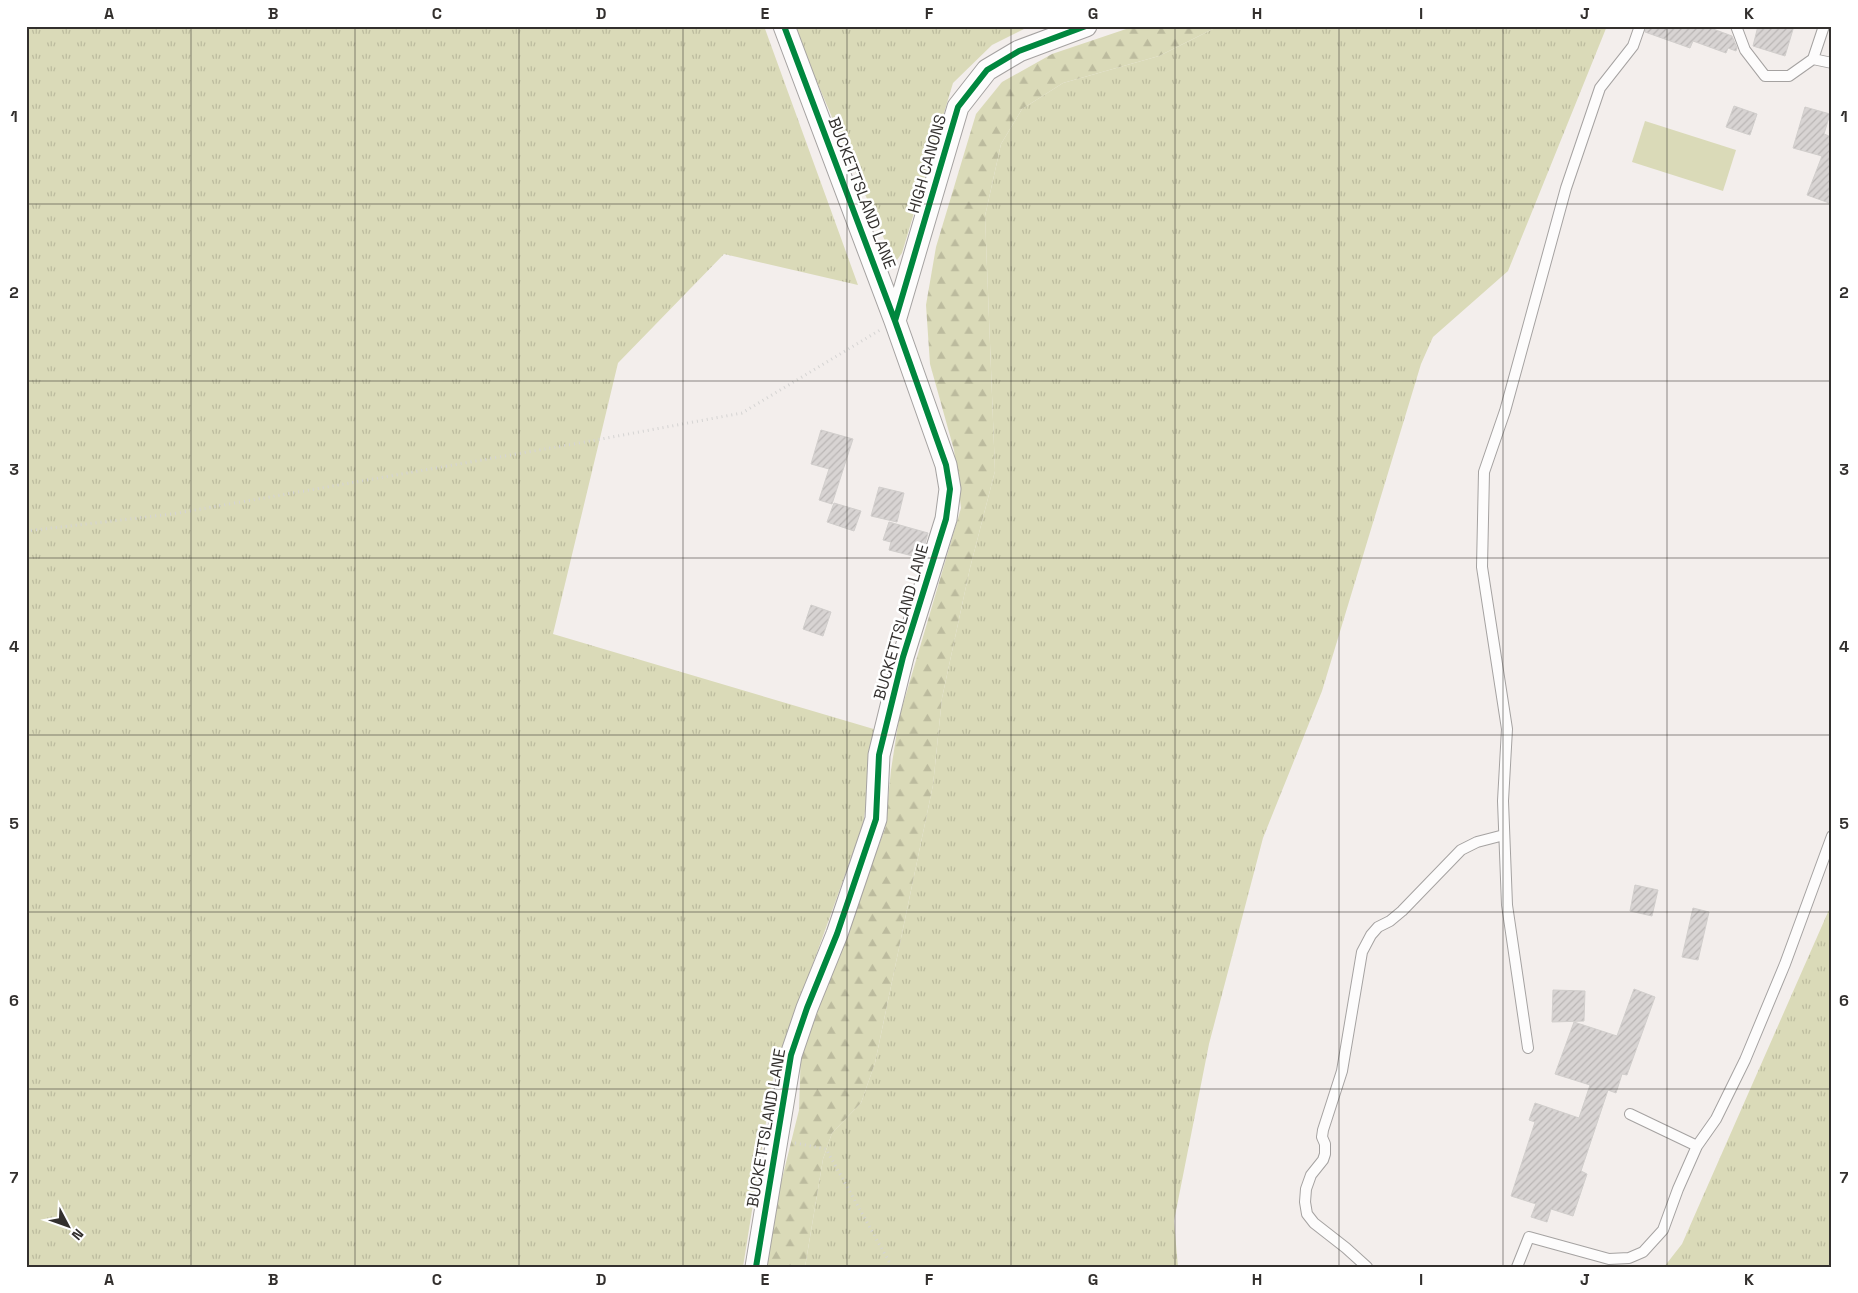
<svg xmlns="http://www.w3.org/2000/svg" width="1858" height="1293" font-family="'Space Grotesk',sans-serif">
	<defs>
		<pattern id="grass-tufts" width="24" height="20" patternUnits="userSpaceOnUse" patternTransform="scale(1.25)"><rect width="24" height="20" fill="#dadab8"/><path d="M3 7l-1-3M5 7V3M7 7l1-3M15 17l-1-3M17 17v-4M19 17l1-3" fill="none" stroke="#bcbb9e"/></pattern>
		<pattern id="forest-firs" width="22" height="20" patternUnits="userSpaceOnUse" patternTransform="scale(1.25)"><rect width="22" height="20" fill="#dadab8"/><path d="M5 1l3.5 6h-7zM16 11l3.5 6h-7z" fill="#bcbb9e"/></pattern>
		<pattern id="building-hatch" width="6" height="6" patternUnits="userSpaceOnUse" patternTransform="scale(1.25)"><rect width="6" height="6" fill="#d8d4d3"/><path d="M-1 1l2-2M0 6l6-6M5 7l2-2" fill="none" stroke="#bab6b5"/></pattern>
	</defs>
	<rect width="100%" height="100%" fill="#f3eeec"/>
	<path fill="url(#grass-tufts)" d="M26,26h738l94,259 -134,-31 -106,109 -65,271 324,96 -14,95 -89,247 -31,195h-717z
		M793,26h237l-38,19 -39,38 -51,170 -5,7 -6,-5z
		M1219,26h388l-99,245 -75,66 -12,27 -99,327 -59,147 -54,206 -35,177 4,46h-373l18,-108 9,-26 29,-30 14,-40 58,-278 9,-87 28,-130 25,-97 -10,-255 16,-72 21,-35 41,-26 96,-27z
		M1832,903v364h-168l18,-23z"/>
	<path fill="url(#forest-firs)" d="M1135,26h84l-60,30 -96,27 -41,26 -21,35 -16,72 10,255 -25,97 -28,130 -9,87 -58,278 -14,40 -29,30 -9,26 -18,108h-38l8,-60 24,-97 2,-62 84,-219 6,-59 8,-52 62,-210 -7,-58 -24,-86 -4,-59 10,-58 40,-133 26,-32 50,-28z"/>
	<path fill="#dadab8" d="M1645,121l91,29 -13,41 -91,-29z"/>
	<path fill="url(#building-hatch)" stroke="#d1cecc" d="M1647,26h58l27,10 5,12 -1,3 -8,-3 -2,5 -33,-12 -3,7 -45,-16z
		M1758,26h36l-9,30 -32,-10z
		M1734,106l23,8 -7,21 -24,-8z
		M1805,107l25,7 -6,20 5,2 3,-2v70l-25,-9 15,-39 -29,-8z
		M821,430l32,9 -21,65 -13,-4 10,-31 -18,-5z
		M879,487l25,6 -7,29 -26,-6z
		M834,503l27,8 -7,20 -27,-9z
		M889,522l39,11 -7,25 -32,-8 2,-8 -8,-2z
		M811,605l20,7 -8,24 -20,-7z
		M1635,885l23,5 -6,26 -22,-5z
		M1693,908l16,4 -11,48 -16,-3z
		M1634,989l21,8 -28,78 -5,-1 -6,19 -8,-3 -27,81 6,3 -14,42 -22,-7 -4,13 -16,-5 5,-13 -25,-8 24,-74 -6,-2 6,-17 44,15 11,-33 -35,-11 19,-52 43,14z
		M1553,990l32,1 -1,30 -32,1z"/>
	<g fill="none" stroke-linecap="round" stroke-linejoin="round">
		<g stroke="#a5a2a1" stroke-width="12">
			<path id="service" d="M1736,26l9,24 20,26h24l24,-17
				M1824,26l-11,33 19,4
				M1528,1048l-21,-143 -4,-104 4,-72 -25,-162 2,-95 21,-61 61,-223 34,-100 33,-42 7,-20
				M1630,1114l67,32
				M1367,1267l-21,-19 -32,-25 -7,-9 -2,-12 1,-13 5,-14 12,-15 2,-6v-10l-3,-7 1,-7 19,-59 20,-119 9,-17 7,-8 12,-6 12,-10 59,-61 16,-8 27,-7
				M1517,1267l12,-30 80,22 20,-1 14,-6 20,-22 15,-41 19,-43 19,-27 29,-59 40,-96 47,-128"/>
		</g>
		<g stroke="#a5a2a1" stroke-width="23">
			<path id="minor" d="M895,321l63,-214 29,-37 32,-19 67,-25
				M756,1267l35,-212 16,-47 30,-74 39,-115 3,-64 24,-98 43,-138 4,-30 -4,-24 -51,-144 -111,-295"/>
		</g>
		<path stroke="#d5d4d3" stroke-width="3" stroke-dasharray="1 4" stroke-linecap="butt" d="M26,531l146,-17 413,-72 157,-29 138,-83
			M795,1143l31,6 66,118"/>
		<use href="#service" stroke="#fdfcfc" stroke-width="10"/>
		<use href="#minor" stroke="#fdfcfc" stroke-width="21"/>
		<g stroke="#fff" stroke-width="9">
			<path id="cycleway" d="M895,321l63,-214 29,-37 32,-19 67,-25
				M756,1267l35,-212 16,-47 30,-74 39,-115 3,-64 24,-98 43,-138 4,-30 -4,-24 -51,-144 -111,-295"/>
		</g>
		<use href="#cycleway" stroke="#00873e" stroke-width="6"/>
	</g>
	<path fill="none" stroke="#33302e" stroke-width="1" stroke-opacity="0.55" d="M191,26v1241M355,26v1241M519,26v1241M683,26v1241M847,26v1241M1011,26v1241M1175,26v1241M1339,26v1241M1503,26v1241M1667,26v1241M26,204h1806M26,381h1806M26,558h1806M26,735h1806M26,912h1806M26,1089h1806"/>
	<g text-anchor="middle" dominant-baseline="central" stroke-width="5" stroke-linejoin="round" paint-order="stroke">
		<g font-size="16" fill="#33302e" stroke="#fff">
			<text transform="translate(927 164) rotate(-74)">HIGH CANONS</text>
			<text transform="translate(862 193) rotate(69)">BUCKETTSLAND LANE</text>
			<text transform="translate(901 622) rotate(-74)">BUCKETTSLAND LANE</text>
			<text transform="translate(766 1128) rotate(-80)">BUCKETTSLAND LANE</text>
		</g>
	</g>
	<rect width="1858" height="1293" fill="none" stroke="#ffffff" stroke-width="55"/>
	<g transform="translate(68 1226) rotate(131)" stroke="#ffffff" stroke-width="4" paint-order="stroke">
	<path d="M0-4L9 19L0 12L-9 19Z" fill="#33302e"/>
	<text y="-8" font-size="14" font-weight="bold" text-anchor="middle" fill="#33302e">N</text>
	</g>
	<rect x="28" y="28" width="1802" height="1238" fill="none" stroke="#33302e" stroke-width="2"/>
	<g font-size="16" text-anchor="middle" font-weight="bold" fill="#33302e">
		<text x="109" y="19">A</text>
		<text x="273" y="19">B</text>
		<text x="437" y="19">C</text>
		<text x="601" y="19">D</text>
		<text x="765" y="19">E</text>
		<text x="929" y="19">F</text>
		<text x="1093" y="19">G</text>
		<text x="1257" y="19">H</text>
		<text x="1421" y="19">I</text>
		<text x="1585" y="19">J</text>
		<text x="1749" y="19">K</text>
		<text x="14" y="122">1</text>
		<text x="1844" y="122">1</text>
		<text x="14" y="298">2</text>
		<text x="1844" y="298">2</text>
		<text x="14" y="475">3</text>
		<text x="1844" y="475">3</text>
		<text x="14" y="652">4</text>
		<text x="1844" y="652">4</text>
		<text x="14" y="829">5</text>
		<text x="1844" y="829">5</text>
		<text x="14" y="1006">6</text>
		<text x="1844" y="1006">6</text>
		<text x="14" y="1183">7</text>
		<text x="1844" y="1183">7</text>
		<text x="109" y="1285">A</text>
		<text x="273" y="1285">B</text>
		<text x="437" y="1285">C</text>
		<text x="601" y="1285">D</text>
		<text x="765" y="1285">E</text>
		<text x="929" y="1285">F</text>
		<text x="1093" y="1285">G</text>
		<text x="1257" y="1285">H</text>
		<text x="1421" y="1285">I</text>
		<text x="1585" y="1285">J</text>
		<text x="1749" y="1285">K</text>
	</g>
</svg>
